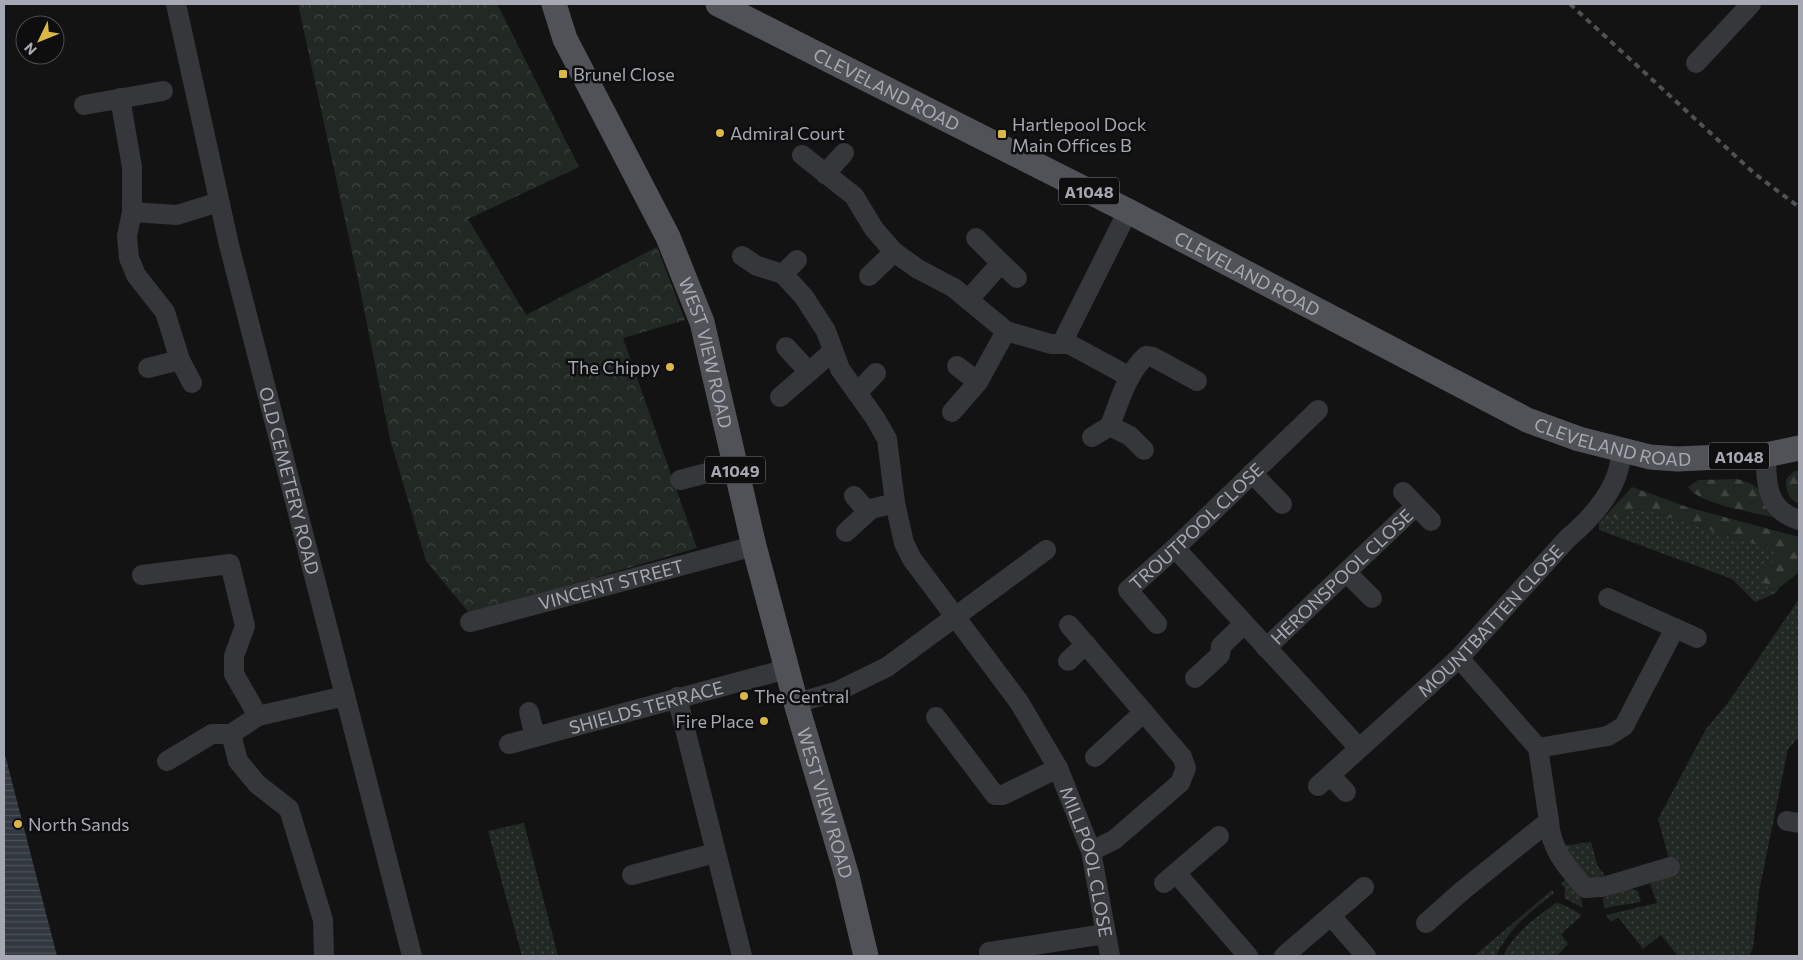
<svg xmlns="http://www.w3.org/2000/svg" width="1803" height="960" font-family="Commissioner,sans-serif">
	<defs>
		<pattern id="grass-dots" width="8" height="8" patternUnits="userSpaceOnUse" patternTransform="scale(1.25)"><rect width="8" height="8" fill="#222823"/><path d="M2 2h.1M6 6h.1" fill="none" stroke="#3f4441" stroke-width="1.8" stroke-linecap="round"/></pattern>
		<pattern id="forest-firs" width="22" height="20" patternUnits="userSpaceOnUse" patternTransform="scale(1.25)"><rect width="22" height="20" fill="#222823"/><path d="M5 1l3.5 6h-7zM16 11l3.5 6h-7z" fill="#3f4441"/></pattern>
		<pattern id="park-crowns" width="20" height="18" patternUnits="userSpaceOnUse" patternTransform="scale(1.25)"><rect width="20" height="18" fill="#222823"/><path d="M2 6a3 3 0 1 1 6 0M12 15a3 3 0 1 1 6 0" fill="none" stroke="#3f4441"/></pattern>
		<pattern id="water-rules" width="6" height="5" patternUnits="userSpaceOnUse" patternTransform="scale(1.25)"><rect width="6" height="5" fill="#32383f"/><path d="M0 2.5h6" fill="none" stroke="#4d5258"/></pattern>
	</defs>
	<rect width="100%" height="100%" fill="#131314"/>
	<path fill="url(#grass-dots)" d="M1643,509l132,41 -2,13 -11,7 7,19 10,-1 -3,5 -21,9 -23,-23 -133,-49v-8l9,-9 10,7 12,-9z
		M1799,599v138l-11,12 -29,143 -6,56 -4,8h-71l-17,-21 -18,14 -25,-32 -7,5 -5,-7 51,-12 -7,-19 23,-11 -15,-54 48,-90 21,-25z
		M524,823l34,133h-36l-34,-125z
		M1591,842l7,25 7,8 -5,4 -10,2 -30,-35z
		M1567,878l14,21 2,9 -19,-10 1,-10 -4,-4z
		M1630,888l8,3 3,11 -37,6 -1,-10z
		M1552,890l2,3c-24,19 -45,35 -58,63h-22z
		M1556,903l6,1 20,11 -21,19 7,10 -11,12h-54c12,-24 32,-38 53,-53z"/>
	<path fill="url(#forest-firs)" d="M1799,470v34c-11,-5 -13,-12 -13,-25l7,-7z
		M1737,479c26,7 28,17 38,39 -19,-5 -79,-15 -87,-31l10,-7z
		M1632,487l55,20 112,30v35l-20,16 -10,1 -8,-11 1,-8 11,-8 1,-12 -131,-41 -13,2 -12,9 -10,-7z"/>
	<path fill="url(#park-crowns)" d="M298,4h199l82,163 -111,52 58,96 131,-68 28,73 -62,18 74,210 -227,66 -44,-53 -36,-122 -31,-155z"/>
	<path fill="url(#water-rules)" d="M4,751l53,205h-53z"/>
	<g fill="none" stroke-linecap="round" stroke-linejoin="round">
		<g stroke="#36373b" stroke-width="20">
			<path id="s1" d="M176,4l53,241 183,711"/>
			<path d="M1696,63l55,-59"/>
			<path d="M120,98l12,69v45l-5,24 2,22 7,17 29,37 15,48 12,23"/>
			<path d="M84,105l79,-14"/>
			<path d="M802,155l52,41 20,33 20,23 24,17 36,19 52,43 45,13h18l61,33"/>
			<path d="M825,174l19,-21"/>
			<path d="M132,212l45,3 42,-13"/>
			<path id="s2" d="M742,256l15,10 26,8 21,23 22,34 14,38 35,49 12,21 8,64 9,40 8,16 107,143 39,66 33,83 19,105"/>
			<path d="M1001,263l16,15"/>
			<path d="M783,274l14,-14"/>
			<path d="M869,276l25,-24"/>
			<path d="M969,299l32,-36 -25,-25"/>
			<path d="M1062,343l66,-132"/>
			<path d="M786,347l23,25"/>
			<path d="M957,366l21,16"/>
			<path d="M148,368l32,-8"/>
			<path d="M857,393l19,-20"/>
			<path d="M780,397l52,-45"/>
			<path d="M952,412l26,-30 28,-51"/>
			<path d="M1092,437l18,-11"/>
			<path d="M1144,450l-14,-14 -20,-10c9,-24 17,-53 36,-70l7,1 44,24"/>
			<path d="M1766,455c0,30 1,55 33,65"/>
			<path d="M1252,473l30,31"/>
			<path d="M680,480l54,-14"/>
			<path d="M1403,492l28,29"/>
			<path d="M854,496l14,16"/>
			<path d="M846,532l25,-23 24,-6"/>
			<path d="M1175,548l184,200"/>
			<path d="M1346,572l26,26"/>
			<path d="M142,575l88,-11 15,62 -11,30v18l24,42"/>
			<path d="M1608,598l89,40"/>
			<path id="s3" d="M470,622l284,-76"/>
			<path id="s4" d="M1157,624l-29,-34 47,-42 143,-138"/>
			<path d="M1069,625l113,132 4,11 -6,15 -66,57 -23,11"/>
			<path id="s5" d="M1266,648l150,-142"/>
			<path d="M1068,661l18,-17"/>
			<path d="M1195,678l25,-23 1,-9 23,-22"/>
			<path d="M677,697l65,259"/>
			<path d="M796,703l42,-12 49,-24 159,-117"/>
			<path d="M529,712l6,25"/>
			<path d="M936,717l59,78h8l55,-27"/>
			<path d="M231,734l7,27 19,23 32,25 34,111 1,36"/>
			<path id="s6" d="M509,744l278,-75"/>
			<path d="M1538,748l70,-12 16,-10 51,-98"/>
			<path d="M1095,757l49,-45"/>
			<path d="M167,761l45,-27h19l27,-18 87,-20"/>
			<path d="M1330,775l16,17"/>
			<path id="s7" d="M1318,786l141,-128 109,-120c26,-22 54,-53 53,-89"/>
			<path d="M1549,821c2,30 18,46 36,67l18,-1 67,-20"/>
			<path d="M1787,821l12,2"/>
			<path d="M1176,873l72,83"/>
			<path d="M632,875l83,-22"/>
			<path d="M1164,883l55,-47"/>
			<path d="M1331,916l35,40"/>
			<path d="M1426,923l36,-32 87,-70 -11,-73 -79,-90"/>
			<path d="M989,952l116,-18"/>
			<path d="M1284,956l80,-69"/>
		</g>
		<g stroke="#515257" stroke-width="25">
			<path id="s8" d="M554,4l11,35 103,198 34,85 52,224 42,157 51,173 19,80"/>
			<path id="s9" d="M718,4l410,207 399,209 52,19 71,18 27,2 89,-4 33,-7"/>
		</g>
		<path stroke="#505156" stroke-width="4" stroke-dasharray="6 5" stroke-linecap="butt" d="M1570,4l185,170 44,33"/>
	</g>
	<g fill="#dbb745" stroke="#0e0e0f" stroke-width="2">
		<rect x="558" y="69" width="10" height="10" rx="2.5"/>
		<circle cx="720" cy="133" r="5"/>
		<rect x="997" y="129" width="10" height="10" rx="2.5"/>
		<circle cx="670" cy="367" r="5"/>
		<circle cx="744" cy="696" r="5"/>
		<circle cx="764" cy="721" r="5"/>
		<circle cx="18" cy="824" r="5"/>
	</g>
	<g text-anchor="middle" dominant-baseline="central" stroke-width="5" stroke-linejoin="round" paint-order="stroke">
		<g fill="#0e0e0f" stroke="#787a82" stroke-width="1">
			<rect x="1059" y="177.5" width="60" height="27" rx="4"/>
			<rect x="1709" y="442.5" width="60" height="27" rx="4"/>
			<rect x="705" y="456.5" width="60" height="27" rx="4"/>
		</g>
		<g font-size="16" font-weight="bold" fill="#a6a9b3">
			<text x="1089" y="191">A1048</text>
			<text x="1739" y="456">A1048</text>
			<text x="735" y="470">A1049</text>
		</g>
		<g font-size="18" fill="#a6a9b3" stroke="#0e0e0f" text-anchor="start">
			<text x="573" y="74">Brunel Close</text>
			<text x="1012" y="124">Hartlepool Dock<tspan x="1012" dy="21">Main Offices B</tspan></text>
			<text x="730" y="133">Admiral Court</text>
			<text x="660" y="367" text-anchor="end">The Chippy</text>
			<text x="754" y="696">The Central</text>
			<text x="754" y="721" text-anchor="end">Fire Place</text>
			<text x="28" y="824">North Sands</text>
		</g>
		<g font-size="18" fill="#a6a9b3" stroke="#0e0e0f">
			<text stroke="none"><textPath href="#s9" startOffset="189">CLEVELAND ROAD</textPath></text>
			<text stroke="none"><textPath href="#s9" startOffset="594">CLEVELAND ROAD</textPath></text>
			<text stroke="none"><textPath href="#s8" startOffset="382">WEST VIEW ROAD</textPath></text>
			<text stroke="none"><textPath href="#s9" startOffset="999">CLEVELAND ROAD</textPath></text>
			<text stroke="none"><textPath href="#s1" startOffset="490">OLD CEMETERY ROAD</textPath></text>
			<text stroke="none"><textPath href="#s4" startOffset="138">TROUTPOOL CLOSE</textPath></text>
			<text stroke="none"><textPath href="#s5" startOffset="104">HERONSPOOL CLOSE</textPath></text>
			<text stroke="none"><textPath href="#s3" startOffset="146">VINCENT STREET</textPath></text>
			<text stroke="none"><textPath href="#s7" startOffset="239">MOUNTBATTEN CLOSE</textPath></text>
			<text stroke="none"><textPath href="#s6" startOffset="142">SHIELDS TERRACE</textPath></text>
			<text stroke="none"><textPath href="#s8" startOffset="848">WEST VIEW ROAD</textPath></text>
			<text stroke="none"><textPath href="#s2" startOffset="719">MILLPOOL CLOSE</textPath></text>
		</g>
	</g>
	<rect width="1803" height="960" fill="none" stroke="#a6a9b3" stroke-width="10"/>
	<g transform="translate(40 40) rotate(227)"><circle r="24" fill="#0e0e0f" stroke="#4b4c51"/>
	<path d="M0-4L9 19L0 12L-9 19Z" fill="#dbb745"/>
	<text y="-8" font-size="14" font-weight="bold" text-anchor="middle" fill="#a6a9b3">N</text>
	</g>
</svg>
